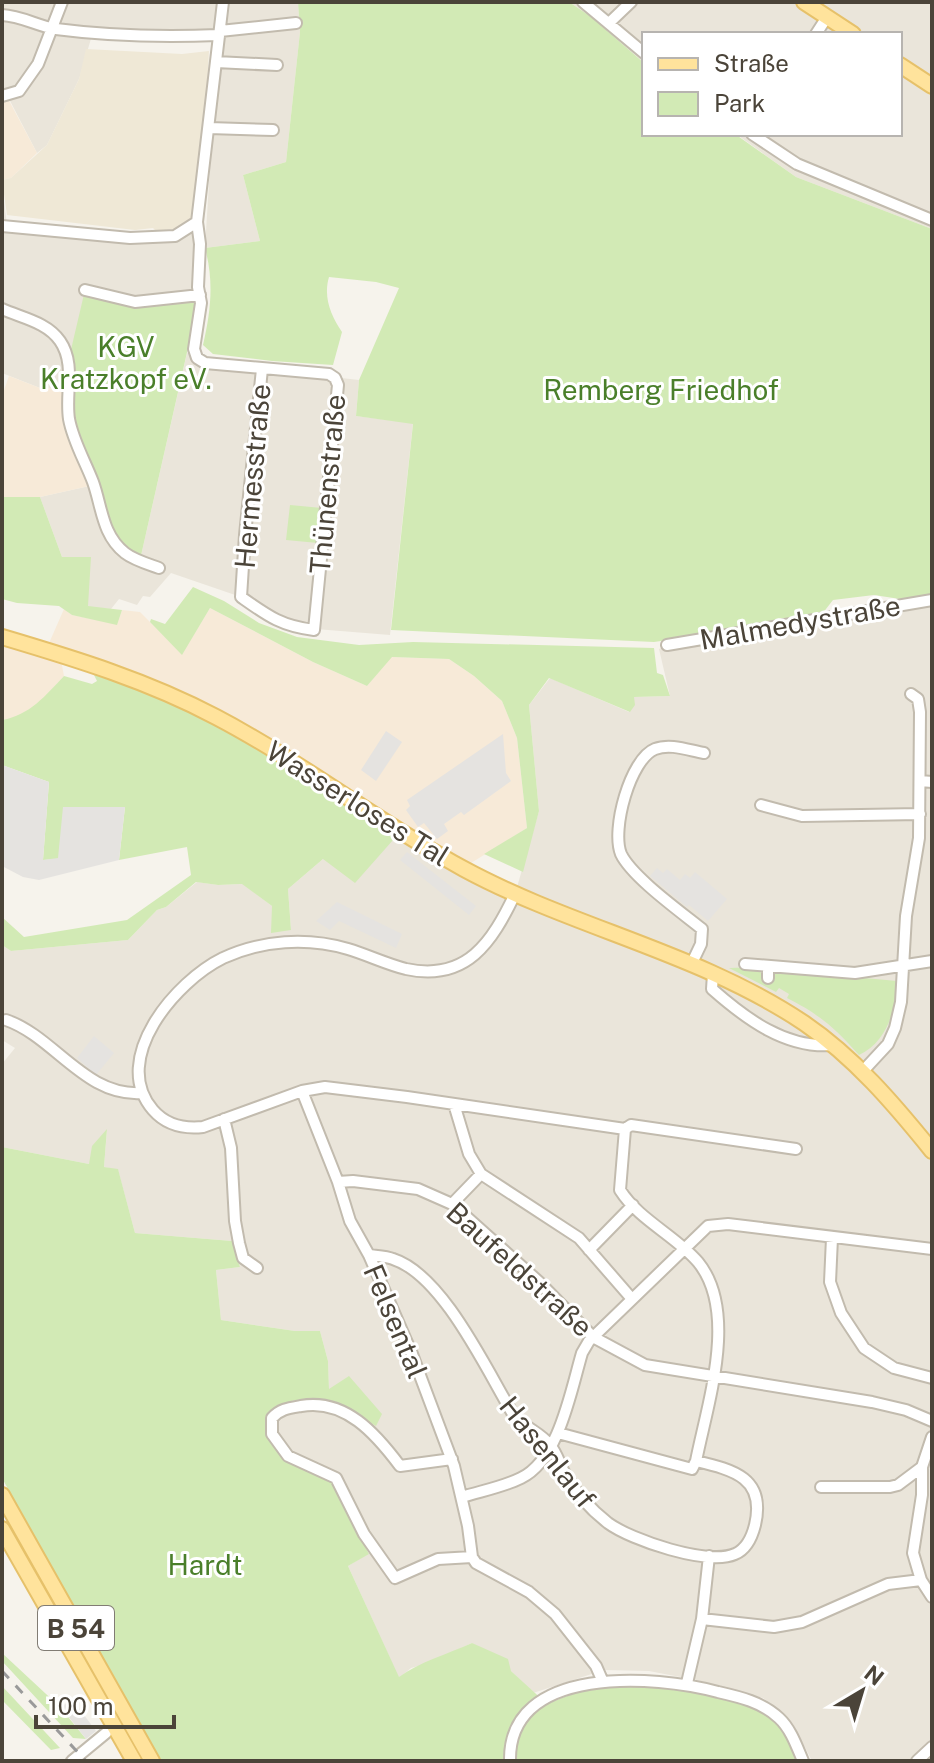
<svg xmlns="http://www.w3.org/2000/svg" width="934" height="1763" font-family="'Public Sans',sans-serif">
	<rect width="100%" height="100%" fill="#f6f3ec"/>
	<path fill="#eae5da" d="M2,2h296l2,30 -14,130 -43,13 17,66 -55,7 13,-213 -125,-3 -14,47 -32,66 -10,8 -30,-58 -5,1z
		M569,2h363v227l-136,-52 -60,-43h164v-100h-256v29l-54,-47z
		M2,185l5,40 168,11 22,-14 3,73 -124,37 -7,26v30h-29l-38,-15z
		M187,353l75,16 97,11 -3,36 57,7 -23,212 -99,-8 -50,-30 -70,-24 -21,24 -7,-1 -6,9 -18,-6 -8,10 -23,-2 -26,-50 -22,-60 54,-12 46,75z
		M932,602v1159h-120l-18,-35 -13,-15 -18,-13 -62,-17 -52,-10 -45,-1 -71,23 -22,-22 -39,-28 -43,20 -18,5 -12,10 -51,-112 21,-13 -38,-74 -40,-18 -18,-16 -10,-23 1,-7 9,-7 25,-7 20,-1 37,13 -26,-23 -1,-29 -8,-30h-25l-74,-11 -5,-50 24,-3 -8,-26 -97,-8 -17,-63 -14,-3 3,-37 -18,34 -87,-17v-83l13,-16 -13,-8v-95l9,6 117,-11 29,-30 9,-3 31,-25 21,3 25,-1 29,22 19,24 -3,-41 35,-30 78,-28 114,63 24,-83 -10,-106 21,-27 79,34 5,-15 36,-1 -11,-47 8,-4z"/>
	<path fill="#f7ead8" d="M6,95l31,58 -26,25 -9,2v-84z
		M9,376l31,12h29l25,97 -54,12h-38v-101z
		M210,608l103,54 54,24 24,-29 58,2 25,17 28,25 15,37 10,90 -64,40 -100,-61 -303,-152 4,21 -26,28 -21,13 -15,3v-83l44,13 18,-41 8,6 45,9 5,-14 18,2 42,42z"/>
	<path fill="#efe8d6" d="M86,49l96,5 27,-3 -5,90 -12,79 -10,8 -26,3 -3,-3 -18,2 -128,-15 -5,-35 9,-2 36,-33 32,-66z"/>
	<path fill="#d2eab5" d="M298,2h271l21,14 54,47v71h91l61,43 136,52v370l-19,2 -39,-6 -41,5 -14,18 -165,24 -263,-12 22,-206 -57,-8 3,-36 40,-92 -23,-6 -47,-5c-6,20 2,39 13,55l-9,33 -61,-4 -59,-7 -10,-9c8,-34 11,-64 2,-97l55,-7 -17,-66 43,-13 14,-130z
		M85,290l50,12 65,-7 -60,265 -27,-20 -37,-97 -7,-85z
		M2,497h38l22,60h29l-3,49 34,4 -5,15 -45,-10 -13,-9 -42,-3 -15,-4z
		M290,505l32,3 -4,35 -32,-3z
		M193,587l31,14 35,22 38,14 62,8 54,-3 241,6 3,25 6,2 7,21 -36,1 1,8 -5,7 -81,-34 -20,27 10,106 -16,61 -39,-18 43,-26 -10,-90 -15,-37 -28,-25 -25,-17 -57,-2 -25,29 -54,-24 -103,-54 -28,47 -32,-33 1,-3 14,5z
		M88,663l86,33 227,135 -46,52 -32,-24 -35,30 3,41 -20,3 1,-27 -30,-22 -24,1 -22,-3 -30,25 -9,3 -29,30 -117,11 -9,-6v-28l22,20 103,-17 64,-45 -4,-28 -68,13 6,-53 -67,52 -15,1 6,-78 -47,-17v-45c28,-5 43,-24 62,-44l28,8 5,-3z
		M759,967l4,13 7,1 2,-9 5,-2 120,11c-1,29 -10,61 -38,74 -24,-27 -40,-41 -72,-57l2,-4 -10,-6 -3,4 -47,-24z
		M107,1129l-3,38 14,2 17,64 97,8 8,26 -24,3 5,50 74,11h25l8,30 1,28 20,-13 33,38 -6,12c-32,-19 -92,-48 -111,0 12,32 38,38 66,53l4,7 34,68 -21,12 51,111c20,-15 49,-23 73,-34l36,16 3,12 36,33c15,-6 31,-13 47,-16 45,-9 159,1 189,39 7,9 10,24 15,34h-638l-158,-283v-331l87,17 3,-18z
		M2,1653l58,54 26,32 -13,-1 -71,-77z
		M2,1686l58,62 -9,2 -49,-50z"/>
	<path fill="#e5e3e0" d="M386,731l16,11 -26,39 -15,-11z
		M503,734l3,39 5,8 -47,34 -3,-3 -17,12 4,7 -11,8 -13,-16 -6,4 -12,-17 4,-4 -3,-6z
		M2,765l47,17 -6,78 15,-2 5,-51h62l-6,53 -80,20 -16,-3 -21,-11z
		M407,852l69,54 -7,9 -69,-55z
		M657,868l6,5 4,-4 13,11 5,-6 5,4 5,-6 32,27 -19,22 -19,-16 -2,2 -37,-31z
		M337,902l65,32 -6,14 -57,-27 -9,9 -14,-9z
		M94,1036l20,17 -18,22 -19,-17z
		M72,1699l24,32 -10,8 -25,-32z"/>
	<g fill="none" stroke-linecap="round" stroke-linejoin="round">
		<g stroke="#c2bbae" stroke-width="14">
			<path id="minor" d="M223,2l-26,220 3,22 -2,43 3,16 -7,46 3,9 8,5 124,11 6,4 3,7 -24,245c-33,-4 -46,-14 -73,-33l4,-62 17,-166
				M583,2l61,51
				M2,15c20,1 35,11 54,14 53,7 109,8 162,6
				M609,23l22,-21
				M220,31l76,-8
				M816,34l11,-17
				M216,62l61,3
				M2,96l17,-5 19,-27 24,-62
				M209,128l64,2
				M752,134l45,30 135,56
				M2,226l128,12 45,-2 22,-14
				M85,290l50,12 65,-7
				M2,309c20,9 45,13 58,32 16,23 5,52 9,78 4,22 16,42 24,63 9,25 9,53 32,71 9,7 23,11 34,15
				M667,645l265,-45
				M920,781l12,1
				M761,805l41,11 118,-2
				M515,894c-23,48 -48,88 -109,75 -20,-5 -38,-14 -58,-20 -41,-12 -86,-9 -125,9 -47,23 -114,101 -70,152 13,15 31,19 50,17l99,-36 23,-4 82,10 218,32 6,-4 165,24
				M745,964l110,9 77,-12
				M691,965l10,-21 1,-15c-21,-17 -70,-52 -81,-75 -10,-24 9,-95 34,-105 15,-6 33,1 49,4
				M713,974l-1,15c34,30 74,60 121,56
				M768,978v-12
				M6,1020c49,17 79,77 136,73
				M862,1072l26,-28 7,-16 6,-26 5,-86 13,-78 1,-126 -2,-13 -7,-5
				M302,1091l36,91 12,39 19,34 43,99 42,112 14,60 4,31
				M454,1104l15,50 12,20 98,64 53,61
				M224,1119l7,29 4,73 4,22 4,15 14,10
				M625,1129l-5,61c19,30 56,46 78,72 41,50 9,143 -2,199
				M338,1182l15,-1 65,8 34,15 87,78 54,55 52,28 227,37 34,8 26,11
				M452,1204l29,-30
				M832,1238l-2,44 11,31 23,35 30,20 38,10
				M589,1250l44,-45
				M369,1255c7,1 17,1 24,4 50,16 94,112 120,155 11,14 27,18 37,31 7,8 9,18 14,27 11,20 26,37 44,51 23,17 100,43 127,31 12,-5 17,-17 20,-29 11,-47 -21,-55 -59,-64l-4,8 -134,-36
				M932,1437l-10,30v28l-9,58 8,27 11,17
				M452,1459l-52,7c-24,-32 -55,-68 -99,-60 -12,2 -21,3 -29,12v16l16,22 48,22 28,56 31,44 43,-19 34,-2 4,6 53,29 26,22 41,52 7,16
				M821,1487h69l8,-2 24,-18
				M462,1497c19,-6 41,-10 59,-19 38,-18 50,-88 61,-125l7,-12 119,-115 20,-2 204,25
				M702,1619l72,8 28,-5 86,-38 33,-4
				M687,1683l15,-64 7,-63
				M72,1761l34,-28
				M510,1761c-2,-97 146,-86 208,-69 22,5 44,10 61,26 12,11 18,29 24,43
				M917,1761l15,-14"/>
		</g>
		<g stroke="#e6c16a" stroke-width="18">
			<path id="major" d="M804,2l49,32
				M900,65l32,21
				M2,637c74,22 146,44 214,80 86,45 163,106 248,152 109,59 236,84 340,154 50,34 90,81 128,128
				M2,1495l150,266
				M2,1529l132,232"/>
		</g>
		<use href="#minor" stroke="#fff" stroke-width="10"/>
		<use href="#major" stroke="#ffe39c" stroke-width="14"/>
		<path stroke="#9a9a9a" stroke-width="3" stroke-dasharray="10 10" stroke-linecap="butt" d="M2,1671l84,90"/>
	</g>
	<g text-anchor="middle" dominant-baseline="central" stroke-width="6" stroke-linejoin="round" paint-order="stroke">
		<rect fill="#fff" stroke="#817c74" stroke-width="2" x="38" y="1606" width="76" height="44" rx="6"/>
		<g font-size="26" font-weight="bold" fill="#4b4439">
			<text x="76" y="1628">B 54</text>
		</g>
		<g font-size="28" fill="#4a7f2a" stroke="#fff">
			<text x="126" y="346">KGV<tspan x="126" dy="32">Kratzkopf eV.</tspan></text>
			<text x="661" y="389">Remberg Friedhof</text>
			<text x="205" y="1564">Hardt</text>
		</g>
		<g font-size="28" fill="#4b4439" stroke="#fff">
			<text transform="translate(252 476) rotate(-85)">Hermesstraße</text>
			<text transform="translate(327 484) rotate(-85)">Thünenstraße</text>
			<text transform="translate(800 622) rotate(-10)">Malmedystraße</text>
			<text transform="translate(358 803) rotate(32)">Wasserloses Tal</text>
			<text transform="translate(520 1269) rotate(42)">Baufeldstraße</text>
			<text transform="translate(396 1321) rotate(67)">Felsental</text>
			<text transform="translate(548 1452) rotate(51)">Hasenlauf</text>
		</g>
	</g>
	<rect width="934" height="1763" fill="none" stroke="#4b4439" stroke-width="8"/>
	<rect x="642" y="32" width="260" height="104" fill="#ffffff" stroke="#b7b4b0" stroke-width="2"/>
	<rect x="658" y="58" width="40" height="12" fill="#ffe39c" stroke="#b7b4b0" stroke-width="2"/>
	<text x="714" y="72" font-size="24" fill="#4b4439">Straße</text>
	<rect x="658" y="92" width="40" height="24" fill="#d2eab5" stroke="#b7b4b0" stroke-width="2"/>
	<text x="714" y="112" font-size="24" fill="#4b4439">Park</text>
	<g transform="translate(862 1691) rotate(38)" stroke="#ffffff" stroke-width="6" paint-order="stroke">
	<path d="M0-6L14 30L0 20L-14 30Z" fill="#4b4439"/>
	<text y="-12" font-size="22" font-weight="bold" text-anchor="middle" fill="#4b4439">N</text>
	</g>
	<path d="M36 1715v12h138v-12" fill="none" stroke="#4b4439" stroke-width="4"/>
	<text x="48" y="1715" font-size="24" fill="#4b4439" stroke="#ffffff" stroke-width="6" paint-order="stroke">100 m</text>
</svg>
